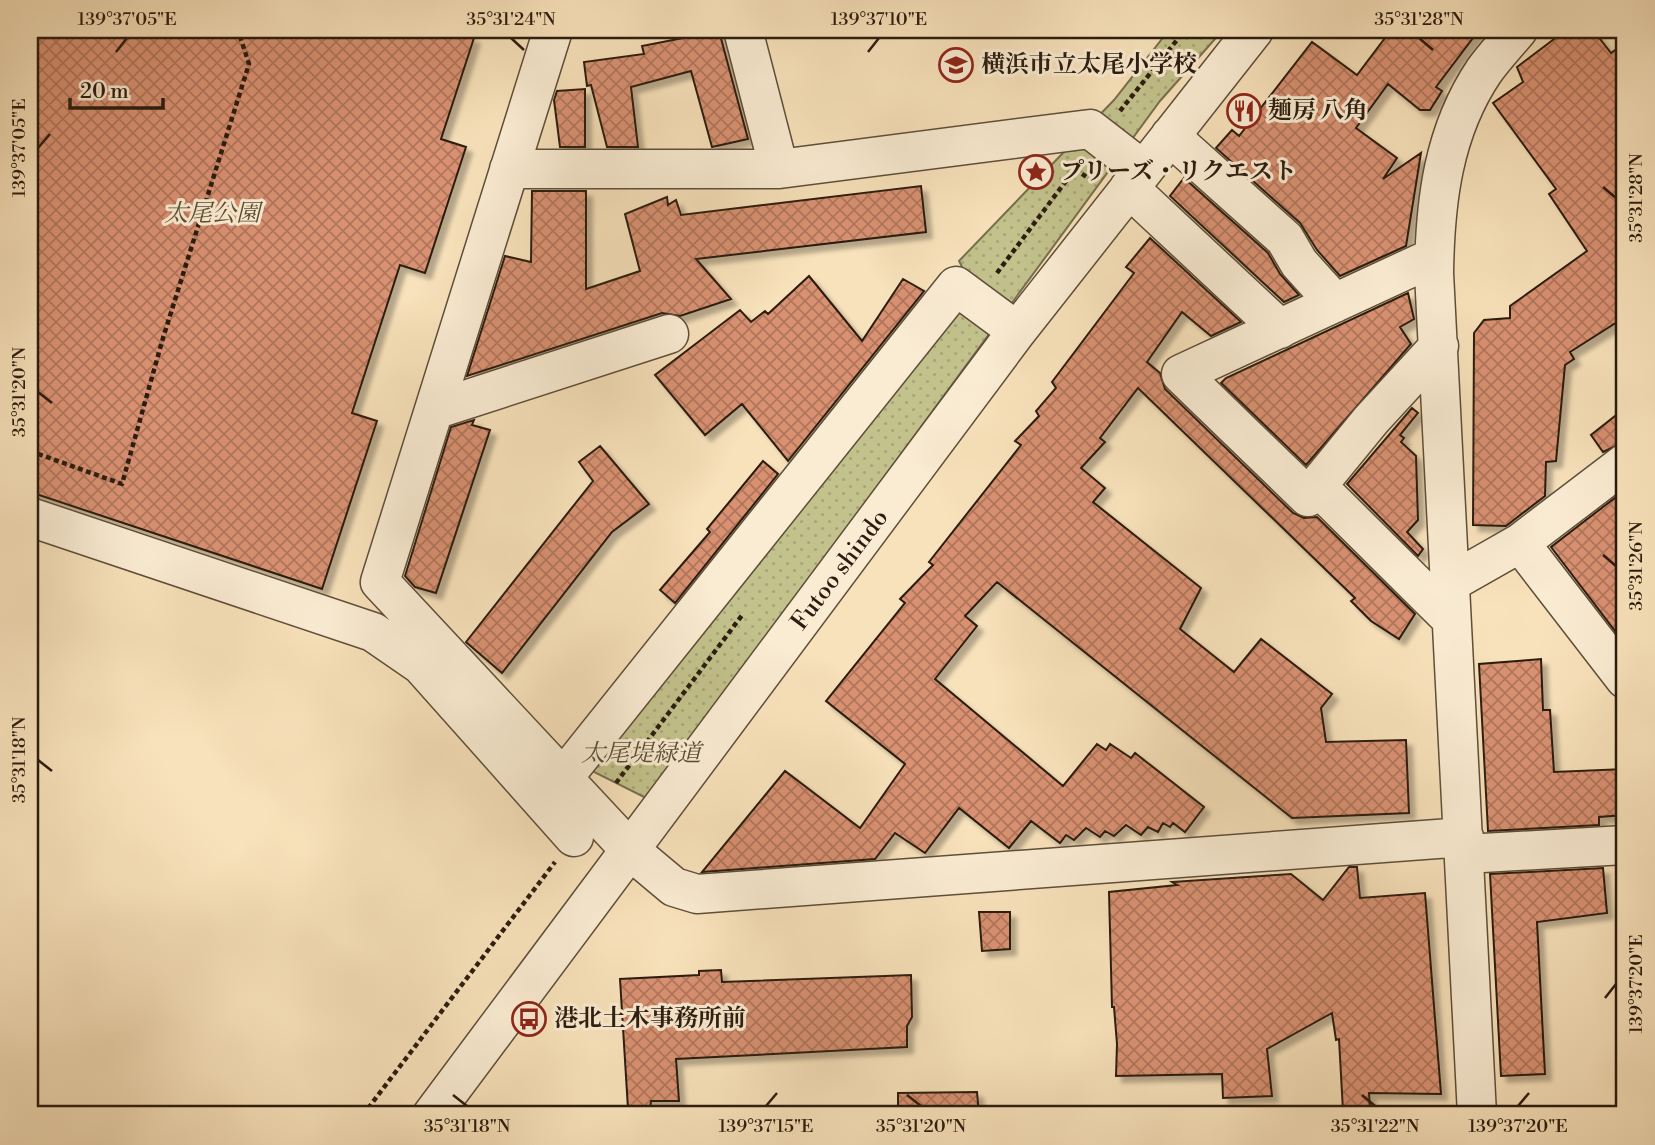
<svg xmlns="http://www.w3.org/2000/svg" width="1655" height="1145" font-family="'Libre Bodoni','Noto Serif JP',serif">
	<defs>
		<pattern id="park-dots" width="8" height="8" patternUnits="userSpaceOnUse" patternTransform="scale(1.75)"><rect width="8" height="8" fill="#c3c28c"/><path d="M2 2h.1M6 6h.1" fill="none" stroke="#a8a678" stroke-width="1.8" stroke-linecap="round"/></pattern>
		<pattern id="building-cross-hatch" width="8" height="8" patternUnits="userSpaceOnUse" patternTransform="scale(1.75)"><rect width="8" height="8" fill="#d99172"/><path d="M0 0l8 8M0 8l8-8" fill="none" stroke="#b0765c"/></pattern>
		<filter id="shadow"><feDropShadow dx="6" dy="6" stdDeviation="2" flood-color="#0004"/></filter>
	</defs>
	<rect width="100%" height="100%" fill="#f8e2bb"/>
	<filter id="stains"><feTurbulence type="fractalNoise" baseFrequency=".00286" numOctaves="4"/><feColorMatrix values="0 0 0 0 .2 0 0 0 0 .09 0 0 0 0 .02 0 0 0 .5 -.17"/></filter>
	<radialGradient id="worn" r=".72"><stop offset=".6" stop-color="#630" stop-opacity="0"/><stop offset="1" stop-color="#630" stop-opacity=".3"/></radialGradient>
	<path fill="url(#park-dots)" stroke="#776f4e" stroke-width="2" d="M1169,30h54l-63,71 -512,698 -58,-29 377,-493 -8,-16 155,-161z"/>
	<path fill="url(#building-cross-hatch)" stroke="#2b1c0f" stroke-width="2" filter="url(#shadow)" d="M30,30h420l24,8 -33,101 25,8 -41,126 -25,-8 -48,148 25,8 -55,168 -292,-97z
		M1391,30h88l-43,57 6,4 -12,19h-10l-32,-26 -32,44 41,30 -14,21 38,-26 -15,93 -66,30 -23,-26 -17,-27 -84,-75 16,-18 7,6 73,-94 45,33z
		M1566,30h27l18,23 14,-10v274l-55,35 4,7 -9,6 -9,96 -10,1 -1,34 -39,30 -33,-1 1,-192 10,-13 26,-2v-12l77,-55 -38,-57 7,-5 -63,-86 30,-21 -6,-15z
		M719,31l29,108 -36,8 -21,-76 -60,16 7,60h-31l-16,-62 -4,1 -3,-24 60,-8 -2,-8z
		M585,89v58h-25l-6,-47 3,-9z
		M1184,178l84,75 12,21 19,21 -15,7 -114,-106z
		M921,186l5,46 -230,27 35,40 -51,17 -18,-3 -195,63 38,-120 26,6 1,-71h54v98l54,-18 -15,-57 42,-17 1,8 8,-5 5,15z
		M1150,238l91,84 -30,14 -29,-24 -35,50 13,11 5,16 128,124 11,5 13,-1 98,97 -16,25 -28,-18 -20,-20 4,-3 -217,-210 -38,50 5,4 -24,26 24,20 -12,14 108,86 -21,41 54,43 27,-33 71,55 -11,14 5,34 80,-2 3,73 -117,5 -295,-236 -32,34 12,10 -42,53 128,107 34,-42 9,6 4,-6 21,14 4,-5 69,54 -19,25 -12,-9 -3,4 -7,-4 -5,9 -10,-5 -7,8 -15,-10 -12,11 -9,-5 -5,6 -14,-9 -12,12 -8,-5 -6,8 -29,-22 -22,27 -50,-40 -34,45 -30,-20 -20,26 -173,13 83,-101 75,57 45,-64 -79,-63 79,-98 -5,-4 33,-34 -4,-3 92,-117 -6,-4 24,-25 -3,-5 20,-23 -4,-6 82,-109 -8,-6z
		M809,276l53,65 41,-62 21,12 -136,170 -46,-57 -37,31 -50,-60 85,-65 11,12 14,-11 3,3z
		M1408,293l6,26 -14,8 11,17 -105,121 -85,-82 5,-5z
		M1412,408l6,5 -18,22 4,3 -3,4 15,14 2,64 -11,12 16,17 -5,7 -71,-72z
		M1625,408v34l-22,10 -12,-17z
		M474,420l-2,5 18,5 -54,163 -21,-6 -10,-11 46,-149z
		M600,446l49,58 -37,28 -110,141 -36,-31 127,-161 -14,-19z
		M763,461l15,13 -103,129 -15,-13 50,-58 -3,-3z
		M1625,490v154l-74,-97z
		M1541,659l2,51h7l4,62 71,-3v46l-26,2v8l-111,6 -9,-167z
		M1349,867h8l3,31 65,-5 16,201 -72,-1 1,16 -27,2 -4,-72 -3,1 -4,-27 -65,36 5,47 -49,2 -1,-24 -106,2 1,-32 -3,-37h-2l-3,-115 68,-7 -5,-3 119,-8 32,26z
		M1603,868l4,45 -70,9 8,152 -44,2 -11,-202z
		M979,912h31v37l-28,2z
		M721,970l1,12 189,-7 1,42 -5,9v21l-231,12 3,42h-28l-1,8h-22l-8,-130 79,-4v-4z
		M977,1092l2,23h-81v-22z"/>
	<g fill="none" stroke-linecap="round" stroke-linejoin="round">
		<g stroke="#5e4e3a" stroke-width="41">
			<path id="minor" d="M553,30l-173,552 251,269 43,36 23,7 767,-57
				M743,30l36,139 311,-40 53,41
				M1170,136l115,103 14,24 36,40
				M509,169h270
				M1129,188l151,141
				M1434,257l-253,117 127,123 63,-77 68,-74
				M434,410l235,-76
				M1317,486l133,132
				M30,517l343,115 48,33 153,172
				M1520,543l105,136
				M1448,584l72,-41 105,-80
				M563,778l393,-492 61,45
				M1465,854l160,-9
				M432,1115l585,-784 237,-301
				M1477,1115l-43,-842c1,-71 9,-141 50,-202 10,-14 23,-28 34,-41"/>
		</g>
		<path stroke="#2b1c0f" stroke-width="4.5" stroke-dasharray="5 3.5" stroke-linecap="butt" d="M1120,111l65,-81
			M1075,169l16,11
			M997,273l81,-108
			M30,451l92,33 41,-146 86,-274 -11,-34
			M616,783l127,-169
			M363,1115l192,-253"/>
		<use href="#minor" stroke="#faecd3" stroke-width="38"/>
	</g>
	<path fill="none" stroke="#2b1c0f" stroke-width="2.5" d="M511,38l13,12M1419,38l14,12M116,52l11,-14M868,52l11,-14M38,148l12,-14M1603,187l13,11M38,392l14,11M1603,555l13,11M38,760l14,11M1605,998l11,-14M453,1095l14,11M907,1095l14,11M1362,1095l13,11M766,1106l11,-13M1518,1106l11,-13"/>
	<defs>
		<g id="school-ring" transform="scale(1.75)"><circle r="9.5" fill="#faecd3" stroke="#8f2418" stroke-width="1.5"/><path d="M0-5L7-2L0 1L-7-2ZM-4 1L0 2.5L4 1V4Q0 6-4 4Z" fill="#8f2418"/></g>
		<g id="restaurant-ring" transform="scale(1.75)"><circle r="9.5" fill="#faecd3" stroke="#8f2418" stroke-width="1.5"/><path d="M-5-6h1v4h1v-4h1v4h1v-4h1v5L-1.5 .5V6h-2V.5L-5-1ZM5-6V6H3V1.5H1.5Q1.5-4 5-6Z" fill="#8f2418"/></g>
		<g id="sight-ring" transform="scale(1.75)"><circle r="9.5" fill="#faecd3" stroke="#8f2418" stroke-width="1.5"/><path d="M0-6L1.8-2.2L6-1.7L2.9 1.2L3.7 5.4L0 3.3L-3.7 5.4L-2.9 1.2L-6-1.7L-1.8-2.2Z" fill="#8f2418"/></g>
		<g id="bus-ring" transform="scale(1.75)"><circle r="9.5" fill="#faecd3" stroke="#8f2418" stroke-width="1.5"/><path d="M-5-6H5V4H4V6H2V4H-2V6H-4V4H-5ZM-3.5-4V0h7V-4ZM-3.5 1.2v1.5H-2V1.2ZM2 1.2v1.5H3.5V1.2Z" fill="#8f2418"/></g>
	</defs>
	<g fill-rule="evenodd">
		<use href="#school-ring" x="956" y="65"/>
		<use href="#restaurant-ring" x="1244" y="111"/>
		<use href="#sight-ring" x="1036" y="172"/>
		<use href="#bus-ring" x="529" y="1019"/>
	</g>
	<g text-anchor="middle" dominant-baseline="central" stroke-width="6" stroke-linejoin="round" paint-order="stroke">
		<g font-size="24" font-weight="bold" fill="#2b1c0f" stroke="#faecd3" text-anchor="start">
			<text x="981" y="65">横浜市立太尾小学校</text>
			<text x="1268" y="111">麺房 八角</text>
			<text x="1060" y="172">プリーズ・リクエスト</text>
			<text x="554" y="1019">港北土木事務所前</text>
		</g>
		<g font-size="24" font-style="italic" fill="#594e34" stroke="#faecd3">
			<text x="212" y="214">太尾公園</text>
			<text x="641" y="754">太尾堤緑道</text>
		</g>
		<g font-size="24" fill="#2b1c0f" stroke="#faecd3">
			<text transform="translate(840 570) rotate(-53)">Futoo shindo</text>
		</g>
	</g>
	<rect width="1655" height="1145" fill="none" stroke="#f8e2bb" stroke-width="77"/>
	<path d="M70 98v10h93v-10" fill="none" stroke="#2b1c0f" stroke-width="3.5"/>
	<text x="80" y="98" font-size="21" fill="#2b1c0f" stroke="#faecd3" stroke-width="5" paint-order="stroke">20 m</text>
	<rect x="38" y="38" width="1578" height="1068" fill="none" stroke="#2b1c0f" stroke-width="2.5"/>
	<g font-size="18" text-anchor="middle" fill="#2b1c0f">
		<text x="127" y="25">139°37'05"E</text>
		<text x="511" y="25">35°31'24"N</text>
		<text x="879" y="25">139°37'10"E</text>
		<text x="1419" y="25">35°31'28"N</text>
		<text transform="translate(19 148) rotate(-90)" y="6">139°37'05"E</text>
		<text transform="translate(1636 198) rotate(-90)" y="6">35°31'28"N</text>
		<text transform="translate(19 392) rotate(-90)" y="6">35°31'20"N</text>
		<text transform="translate(1636 566) rotate(-90)" y="6">35°31'26"N</text>
		<text transform="translate(19 760) rotate(-90)" y="6">35°31'18"N</text>
		<text transform="translate(1636 984) rotate(-90)" y="6">139°37'20"E</text>
		<text x="467" y="1132">35°31'18"N</text>
		<text x="766" y="1132">139°37'15"E</text>
		<text x="921" y="1132">35°31'20"N</text>
		<text x="1375" y="1132">35°31'22"N</text>
		<text x="1518" y="1132">139°37'20"E</text>
	</g>
	<rect width="100%" height="100%" filter="url(#stains)"/>
	<rect width="100%" height="100%" fill="url(#worn)"/>
</svg>
